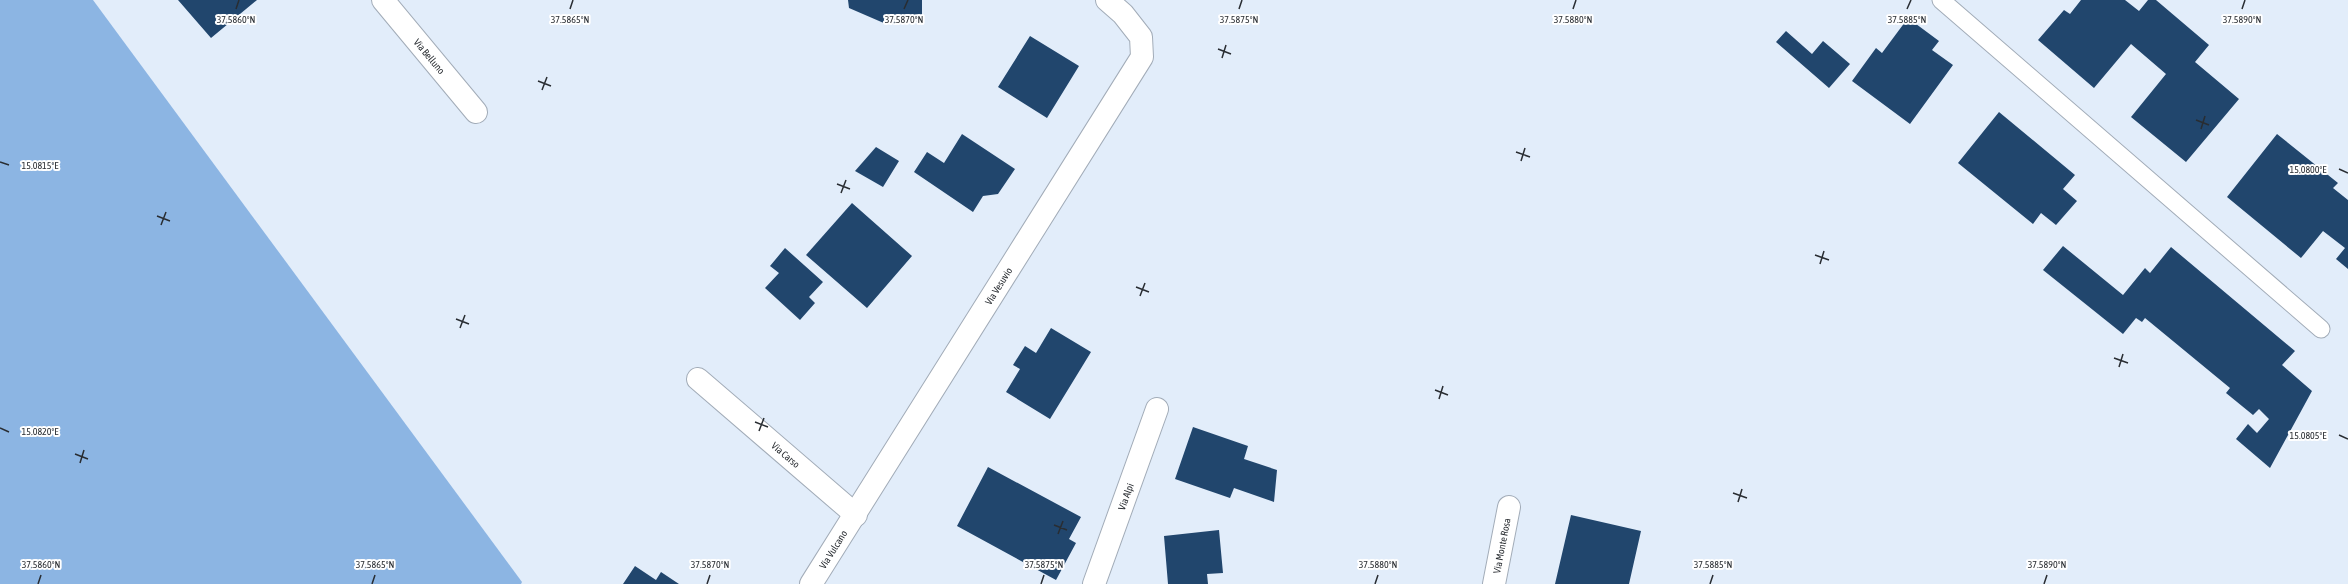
<svg xmlns="http://www.w3.org/2000/svg" width="2348" height="584" font-family="'Asap Condensed',sans-serif">
	<rect width="100%" height="100%" fill="#e2edfa"/>
	<path fill="#8cb5e3" d="M0,0h93l429,582 -1,2h-521z"/>
	<path fill="#21466d" d="M178,0h79l-46,38z
		M848,0h74v21l-36,3 -37,-16z
		M2081,0h44l14,11 9,-11h8l53,45 -14,17 44,37 -53,63 -55,-45 35,-43 -35,-30 -37,44 -56,-48 26,-30 6,4z
		M1908,18l31,23 -7,9 21,15 -43,59 -58,-43 24,-33 6,5z
		M1786,31l26,23 11,-13 27,23 -21,24 -53,-46z
		M1030,36l49,30 -32,52 -49,-31z
		M1999,112l76,63 -12,14 14,12 -21,24 -15,-12 -8,11 -75,-61z
		M962,134l53,35 -17,25 -15,2 -10,16 -59,-40 13,-20 17,11z
		M2277,134l61,49 -5,5 15,12v69l-12,-10 9,-11 -22,-17 -22,27 -74,-61z
		M876,147l23,14 -16,26 -28,-16z
		M852,203l60,53 -45,52 -61,-53z
		M2063,246l60,49 22,-27 5,5 21,-26 124,104 -13,14 30,26 -42,77 -34,-29 12,-15 9,9 12,-14 -10,-10 -6,6 -27,-22 4,-5 -85,-70 -3,4 -6,-4 -13,16 -80,-64z
		M785,248l38,34 -14,15 6,6 -15,17 -35,-32 14,-15 -9,-7z
		M1051,328l40,24 -41,67 -44,-27 14,-23 -7,-4 12,-19 11,7z
		M1193,427l55,19 -4,13 33,11 -3,32 -40,-14 -4,10 -55,-19z
		M988,467l93,50 -12,22 7,4 -20,37 -99,-54z
		M1571,515l70,16 -12,53h-74z
		M1219,530l4,43 -16,1 1,10h-40l-4,-48z
		M635,566l21,14 5,-8 18,12h-56z"/>
	<g fill="none" stroke-linecap="round" stroke-linejoin="round">
		<g stroke="#a2acb8" stroke-width="19">
			<path id="service" d="M1941,0l380,329"/>
		</g>
		<g stroke="#a2acb8" stroke-width="24">
			<g id="minor">
				<path id="s1" d="M383,0l93,112"/>
				<path id="s2" d="M698,379l158,136"/>
				<path id="s3" d="M811,584l331,-527 -1,-20 -18,-23 -16,-14"/>
				<path id="s4" d="M1094,584l63,-175"/>
				<path id="s5" d="M1494,584l15,-77"/>
			</g>
		</g>
		<use href="#service" stroke="#fff" stroke-width="17"/>
		<use href="#minor" stroke="#fff" stroke-width="22"/>
	</g>
	<path fill="none" stroke="#292d32" stroke-width="1.5" d="M236,9l3,-9M570,9l3,-9M904,9l4,-9M1239,9l3,-9M1573,9l3,-9M1907,9l4,-9M2242,9l3,-9M1218,49l13,5M1222,58l4,-13M538,81l13,5M542,90l5,-13M2196,120l13,5M2201,129l4,-13M1516,152l14,5M1521,161l4,-13M0,162l9,3M2339,169l9,4M837,184l13,5M841,193l5,-13M157,216l13,5M161,225l5,-13M1815,255l14,5M1820,264l4,-13M1136,287l13,5M1140,296l5,-13M456,319l13,5M460,328l5,-13M2114,358l14,5M2119,367l4,-13M1435,390l13,5M1439,399l4,-13M755,422l13,5M0,428l9,4M759,431l5,-13M2339,435l9,4M75,454l13,5M80,463l4,-13M1733,493l14,5M1738,502l4,-13M1054,525l13,5M1058,534l5,-13M38,584l3,-9M372,584l3,-9M707,584l3,-9M1041,584l3,-9M1375,584l3,-9M1710,584l3,-9M2044,584l3,-9"/>
	<g text-anchor="middle" dominant-baseline="central" stroke-width="4" stroke-linejoin="round" paint-order="stroke">
		<g font-size="10" fill="#292d32" stroke="#fff">
			<text stroke="none"><textPath href="#s1" startOffset="73">Via Belluno</textPath></text>
			<text stroke="none"><textPath href="#s3" startOffset="352">Via Vesuvio</textPath></text>
			<text stroke="none"><textPath href="#s2" startOffset="116">Via Carso</textPath></text>
			<text stroke="none"><textPath href="#s4" startOffset="93">Via Alpi</textPath></text>
			<text stroke="none"><textPath href="#s5" startOffset="39">Via Monte Rosa</textPath></text>
			<text stroke="none"><textPath href="#s3" startOffset="41">Via Vulcano</textPath></text>
		</g>
	</g>
	<g font-size="10" text-anchor="middle" fill="#292d32" stroke="#fff" stroke-width="4" stroke-linejoin="round" paint-order="stroke">
		<text x="1239" y="23">37.5875°N</text>
		<text x="1573" y="23">37.5880°N</text>
		<text x="1907" y="23">37.5885°N</text>
		<text x="236" y="23">37.5860°N</text>
		<text x="570" y="23">37.5865°N</text>
		<text x="904" y="23">37.5870°N</text>
		<text x="2242" y="23">37.5890°N</text>
		<text x="40" y="169">15.0815°E</text>
		<text x="2308" y="173">15.0800°E</text>
		<text x="40" y="435">15.0820°E</text>
		<text x="2308" y="439">15.0805°E</text>
		<text x="41" y="568">37.5860°N</text>
		<text x="375" y="568">37.5865°N</text>
		<text x="710" y="568">37.5870°N</text>
		<text x="1044" y="568">37.5875°N</text>
		<text x="1378" y="568">37.5880°N</text>
		<text x="1713" y="568">37.5885°N</text>
		<text x="2047" y="568">37.5890°N</text>
	</g>
</svg>
